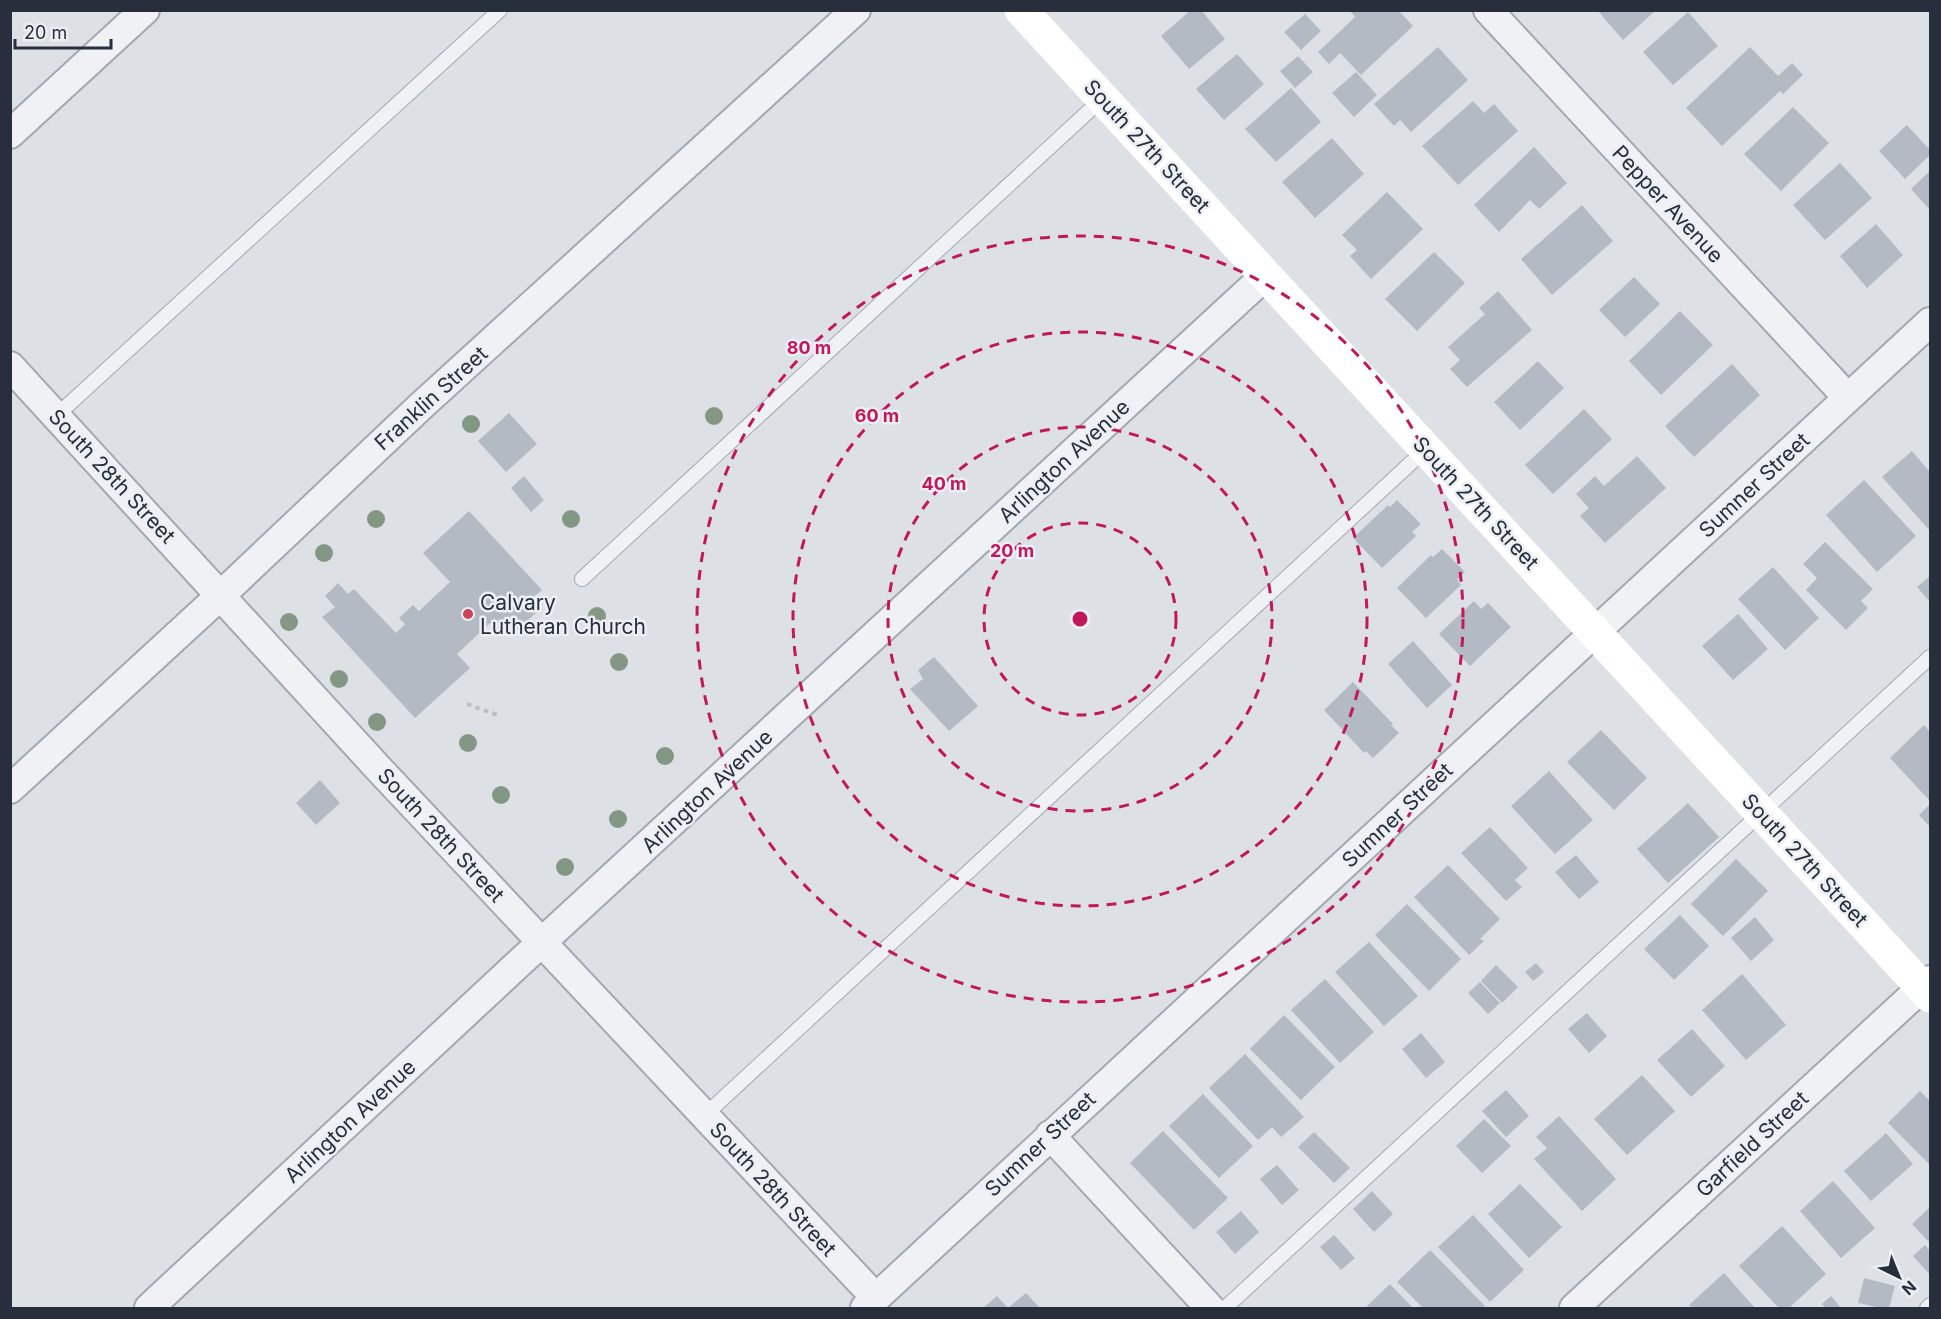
<svg xmlns="http://www.w3.org/2000/svg" width="1941" height="1319" font-family="Inter,sans-serif">
	<rect width="100%" height="100%" fill="#dde1e6"/>
	<path fill="#b4bac3" d="M1191,10h10l24,29 -36,30 -28,-33z
		M1349,10h49l15,16 -52,49 -21,-22 -11,11 -11,-12 37,-35z
		M1597,10h59l-33,30z
		M1688,12l30,34 -45,39 -30,-33z
		M1305,14l16,17 -20,19 -17,-18z
		M1438,47l30,33 -57,52 -11,-12 -6,6 -20,-22z
		M1750,47l28,29 14,-13 11,12 -20,19 -3,-3 -58,55 -36,-38z
		M1237,54l27,30 -40,36 -28,-31z
		M1298,56l15,16 -18,16 -15,-17z
		M1356,72l21,23 -23,22 -22,-24z
		M1291,88l30,34 -45,40 -31,-33z
		M1473,101l11,12 10,-9 24,27 -60,54 -36,-39z
		M1793,107l36,36 -48,48 -37,-37z
		M1907,125l23,25v5l-25,24 -26,-28z
		M1332,138l32,36 -49,44 -33,-36z
		M1534,147l33,36 -28,26 -9,-9 -31,32 -25,-27z
		M1840,163l32,35 -47,42 -32,-35z
		M1930,171v39l-19,-21z
		M1387,192l36,37 -52,50 -21,-23 7,-6 -15,-15z
		M1582,205l31,36 -61,54 -31,-36z
		M1876,224l27,31 -36,33 -27,-32z
		M1434,252l31,31 -48,48 -32,-32z
		M1634,277l26,27 -35,33 -26,-27z
		M1498,291l34,39 -65,57 -17,-18 10,-9 -12,-13 37,-33 -6,-6z
		M1680,311l33,34 -52,50 -32,-34z
		M1538,361l26,27 -44,42 -26,-28z
		M1732,364l28,31 -66,62 -29,-31z
		M1584,409l28,30 -59,55 -28,-29z
		M509,413l28,31 -31,28 -28,-31z
		M1912,451l18,21v59l-48,-54z
		M1637,456l29,32 -61,55 -25,-27 9,-8 -13,-14 19,-18 9,10z
		M524,476l20,24 -13,12 -20,-24z
		M1864,480l52,56 -39,36 -51,-57z
		M1397,500l24,24 -9,8 4,4 -34,32 -29,-30 35,-33 2,2z
		M469,511l73,79 -10,8 9,10 -27,25 -9,-10 -8,8 -7,-8 -33,31 13,14 -55,50 -93,-101 13,-10 -10,-11 13,-13 10,11 6,-5 42,44 9,-9 -6,-6 14,-13 6,6 31,-29 -27,-29z
		M1825,542l48,47 -12,12 7,7 -22,22 -40,-40 11,-12 -14,-14z
		M1442,549l23,23 -8,8 4,5 -35,33 -29,-30 34,-33 2,2z
		M1773,567l46,51 -34,32 -47,-51z
		M1930,576v26l-13,-15z
		M1474,601l7,8 7,-6 23,24 -41,39 -31,-32z
		M1738,614l30,35 -35,31 -31,-34z
		M1413,641l39,44 -25,23 -39,-44z
		M934,657l44,49 -29,25 -39,-42 13,-10 -5,-9z
		M1353,682l40,42 -2,1 8,8 -26,25 -7,-7 -2,2 -40,-43z
		M1924,725l6,7v69l-40,-43z
		M1601,730l46,48 -33,32 -47,-48z
		M1549,771l44,49 -38,34 -44,-48z
		M320,780l20,23 -24,22 -20,-22z
		M1688,803l31,34 -51,46 -31,-34z
		M1930,804v23l-11,-12z
		M1490,827l38,41 -13,12 7,7 -16,14 -45,-48z
		M1576,855l23,27 -20,17 -24,-27z
		M1736,859l32,32 -45,45 -32,-32z
		M1448,865l52,54 -20,20 4,2 -15,14 -55,-58z
		M1407,904l54,55 -32,32 -54,-56z
		M1680,915l29,31 -35,34 -30,-31z
		M1755,917l19,23 -23,21 -20,-23z
		M1369,942l49,54 -34,30 -49,-54z
		M1536,963l8,9 -11,9 -8,-9z
		M1496,965l22,22 -16,16 -21,-22z
		M1742,974l44,51 -40,35 -44,-50z
		M1325,979l49,53 -34,31 -49,-53z
		M1480,982l20,21 -12,11 -20,-21z
		M1587,1013l20,23 -18,17 -21,-24z
		M1284,1015l51,52 -34,33 -51,-51z
		M1692,1029l33,37 -34,31 -34,-37z
		M1421,1033l24,29 -19,16 -24,-29z
		M1245,1054l59,63 -23,20 -9,-10 -14,13 -49,-52z
		M1642,1075l33,36 -48,44 -33,-36z
		M1506,1090l23,26 -23,21 -24,-26z
		M1920,1091l10,10v64l-42,-42z
		M1203,1094l50,52 -34,32 -50,-52z
		M1559,1116l57,63 -34,32 -48,-52 13,-11 -11,-11z
		M1484,1119l27,27 -29,27 -26,-27z
		M1163,1131l65,67 -34,32 -64,-67z
		M1314,1132l36,36 -16,15 -36,-36z
		M1886,1133l27,31 -42,37 -27,-30z
		M1277,1165l22,25 -17,15 -22,-26z
		M1833,1181l42,47 -34,30 -41,-47z
		M1520,1184l42,43 -33,31 -41,-44z
		M1372,1191l21,23 -19,18 -21,-23z
		M1930,1207v36l-18,-19z
		M1241,1211l18,21 -24,22 -19,-22z
		M1473,1215l51,55 -34,32 -52,-55z
		M1782,1226l44,48 -37,34h-10l-40,-42z
		M1334,1235l21,23 -14,12 -21,-23z
		M1925,1245l5,6v24l-17,-19z
		M1430,1250l55,56 -2,2h-60l-26,-26z
		M1724,1273l31,35h-63l-3,-3z
		M1864,1278l31,8 -6,22h-8l-23,-5z
		M1390,1284l23,24h-48z
		M1026,1293l14,15h-32z
		M997,1296l11,12h-25z
		M1831,1296l10,12h-15l-4,-4z"/>
	<g fill="none" stroke-linecap="round" stroke-linejoin="round">
		<g stroke="#a3a8b0" stroke-width="16">
			<path id="lane" d="M56,416l444,-406
				M582,579l521,-481
				M704,1116l722,-667
				M1225,1308l705,-651
				M1927,1308l3,-3"/>
		</g>
		<g stroke="#a3a8b0" stroke-width="32">
			<path id="street" d="M1488,10l360,388
				M10,134l135,-124
				M10,366l368,402 498,530
				M10,789l211,-194 200,-189 435,-396
				M1050,1135l160,173
				M149,1308l368,-343 749,-690
				M865,1308l1065,-986
				M1574,1308l356,-328"/>
		</g>
		<path stroke="#bbbfc5" stroke-width="4" stroke-dasharray="4.5 4.5" stroke-linecap="butt" d="M467,704l33,12"/>
		<use href="#lane" stroke="#eff1f5" stroke-width="14"/>
		<use href="#street" stroke="#eff1f5" stroke-width="28"/>
		<path stroke="#fff" stroke-width="33" d="M1021,10l909,986"/>
	</g>
	<g fill="#849684">
		<circle cx="714" cy="416" r="9"/>
		<circle cx="471" cy="424" r="9"/>
		<circle cx="376" cy="519" r="9"/>
		<circle cx="571" cy="519" r="9"/>
		<circle cx="324" cy="553" r="9"/>
		<circle cx="597" cy="616" r="9"/>
		<circle cx="289" cy="622" r="9"/>
		<circle cx="619" cy="662" r="9"/>
		<circle cx="339" cy="679" r="9"/>
		<circle cx="377" cy="722" r="9"/>
		<circle cx="468" cy="743" r="9"/>
		<circle cx="665" cy="756" r="9"/>
		<circle cx="501" cy="795" r="9"/>
		<circle cx="618" cy="819" r="9"/>
		<circle cx="565" cy="867" r="9"/>
	</g>
	<g fill="none" stroke="#c2185b" stroke-width="3" stroke-dasharray="10 8">
		<circle cx="1080" cy="619" r="96"/>
		<circle cx="1080" cy="619" r="192"/>
		<circle cx="1080" cy="619" r="287"/>
		<circle cx="1080" cy="619" r="383"/>
	</g>
	<circle fill="#cb4259" stroke="#eceff4" stroke-width="2" cx="468" cy="614" r="6"/>
	<g text-anchor="middle" dominant-baseline="central" stroke-width="5" stroke-linejoin="round" paint-order="stroke">
		<g font-size="21" fill="#272f3c" stroke="#eceff4">
			<text transform="translate(1147 146) rotate(47)">South 27th Street</text>
			<text transform="translate(1668 204) rotate(47)">Pepper Avenue</text>
			<text transform="translate(431 398) rotate(-42)">Franklin Street</text>
			<text transform="translate(1064 461) rotate(-43)">Arlington Avenue</text>
			<text transform="translate(112 476) rotate(47)">South 28th Street</text>
			<text transform="translate(1754 485) rotate(-43)">Sumner Street</text>
			<text transform="translate(1476 503) rotate(47)">South 27th Street</text>
			<text transform="translate(707 791) rotate(-43)">Arlington Avenue</text>
			<text transform="translate(1397 815) rotate(-43)">Sumner Street</text>
			<text transform="translate(441 835) rotate(47)">South 28th Street</text>
			<text transform="translate(1805 860) rotate(47)">South 27th Street</text>
			<text transform="translate(350 1121) rotate(-43)">Arlington Avenue</text>
			<text transform="translate(1040 1144) rotate(-43)">Sumner Street</text>
			<text transform="translate(1752 1144) rotate(-43)">Garfield Street</text>
			<text transform="translate(773 1189) rotate(47)">South 28th Street</text>
		</g>
		<g font-size="21" fill="#272f3c" stroke="#eceff4" text-anchor="start">
			<text x="480" y="602">Calvary<tspan x="480" dy="24">Lutheran Church</tspan></text>
		</g>
	</g>
	<circle cx="1080" cy="619" r="9" fill="#c2185b" stroke="#eceff4" stroke-width="3"/>
	<g font-size="18" text-anchor="middle" font-weight="bold" fill="#c2185b" stroke="#eceff4" stroke-width="5" stroke-linejoin="round" paint-order="stroke">
		<text x="809" y="354">80 m</text>
		<text x="877" y="422">60 m</text>
		<text x="944" y="490">40 m</text>
		<text x="1012" y="557">20 m</text>
	</g>
	<rect width="1941" height="1319" fill="none" stroke="#272f3c" stroke-width="24"/>
	<g transform="translate(1899 1277) rotate(137)" stroke="#eceff4" stroke-width="4.5" paint-order="stroke">
	<path d="M0-4.5L10 22L0 15L-10 22Z" fill="#272f3c"/>
	<text y="-9" font-size="16" font-weight="bold" text-anchor="middle" fill="#272f3c">N</text>
	</g>
	<path d="M15 39v9h96v-9" fill="none" stroke="#272f3c" stroke-width="3"/>
	<text x="24" y="39" font-size="18" fill="#272f3c" stroke="#eceff4" stroke-width="4.5" paint-order="stroke">20 m</text>
</svg>
